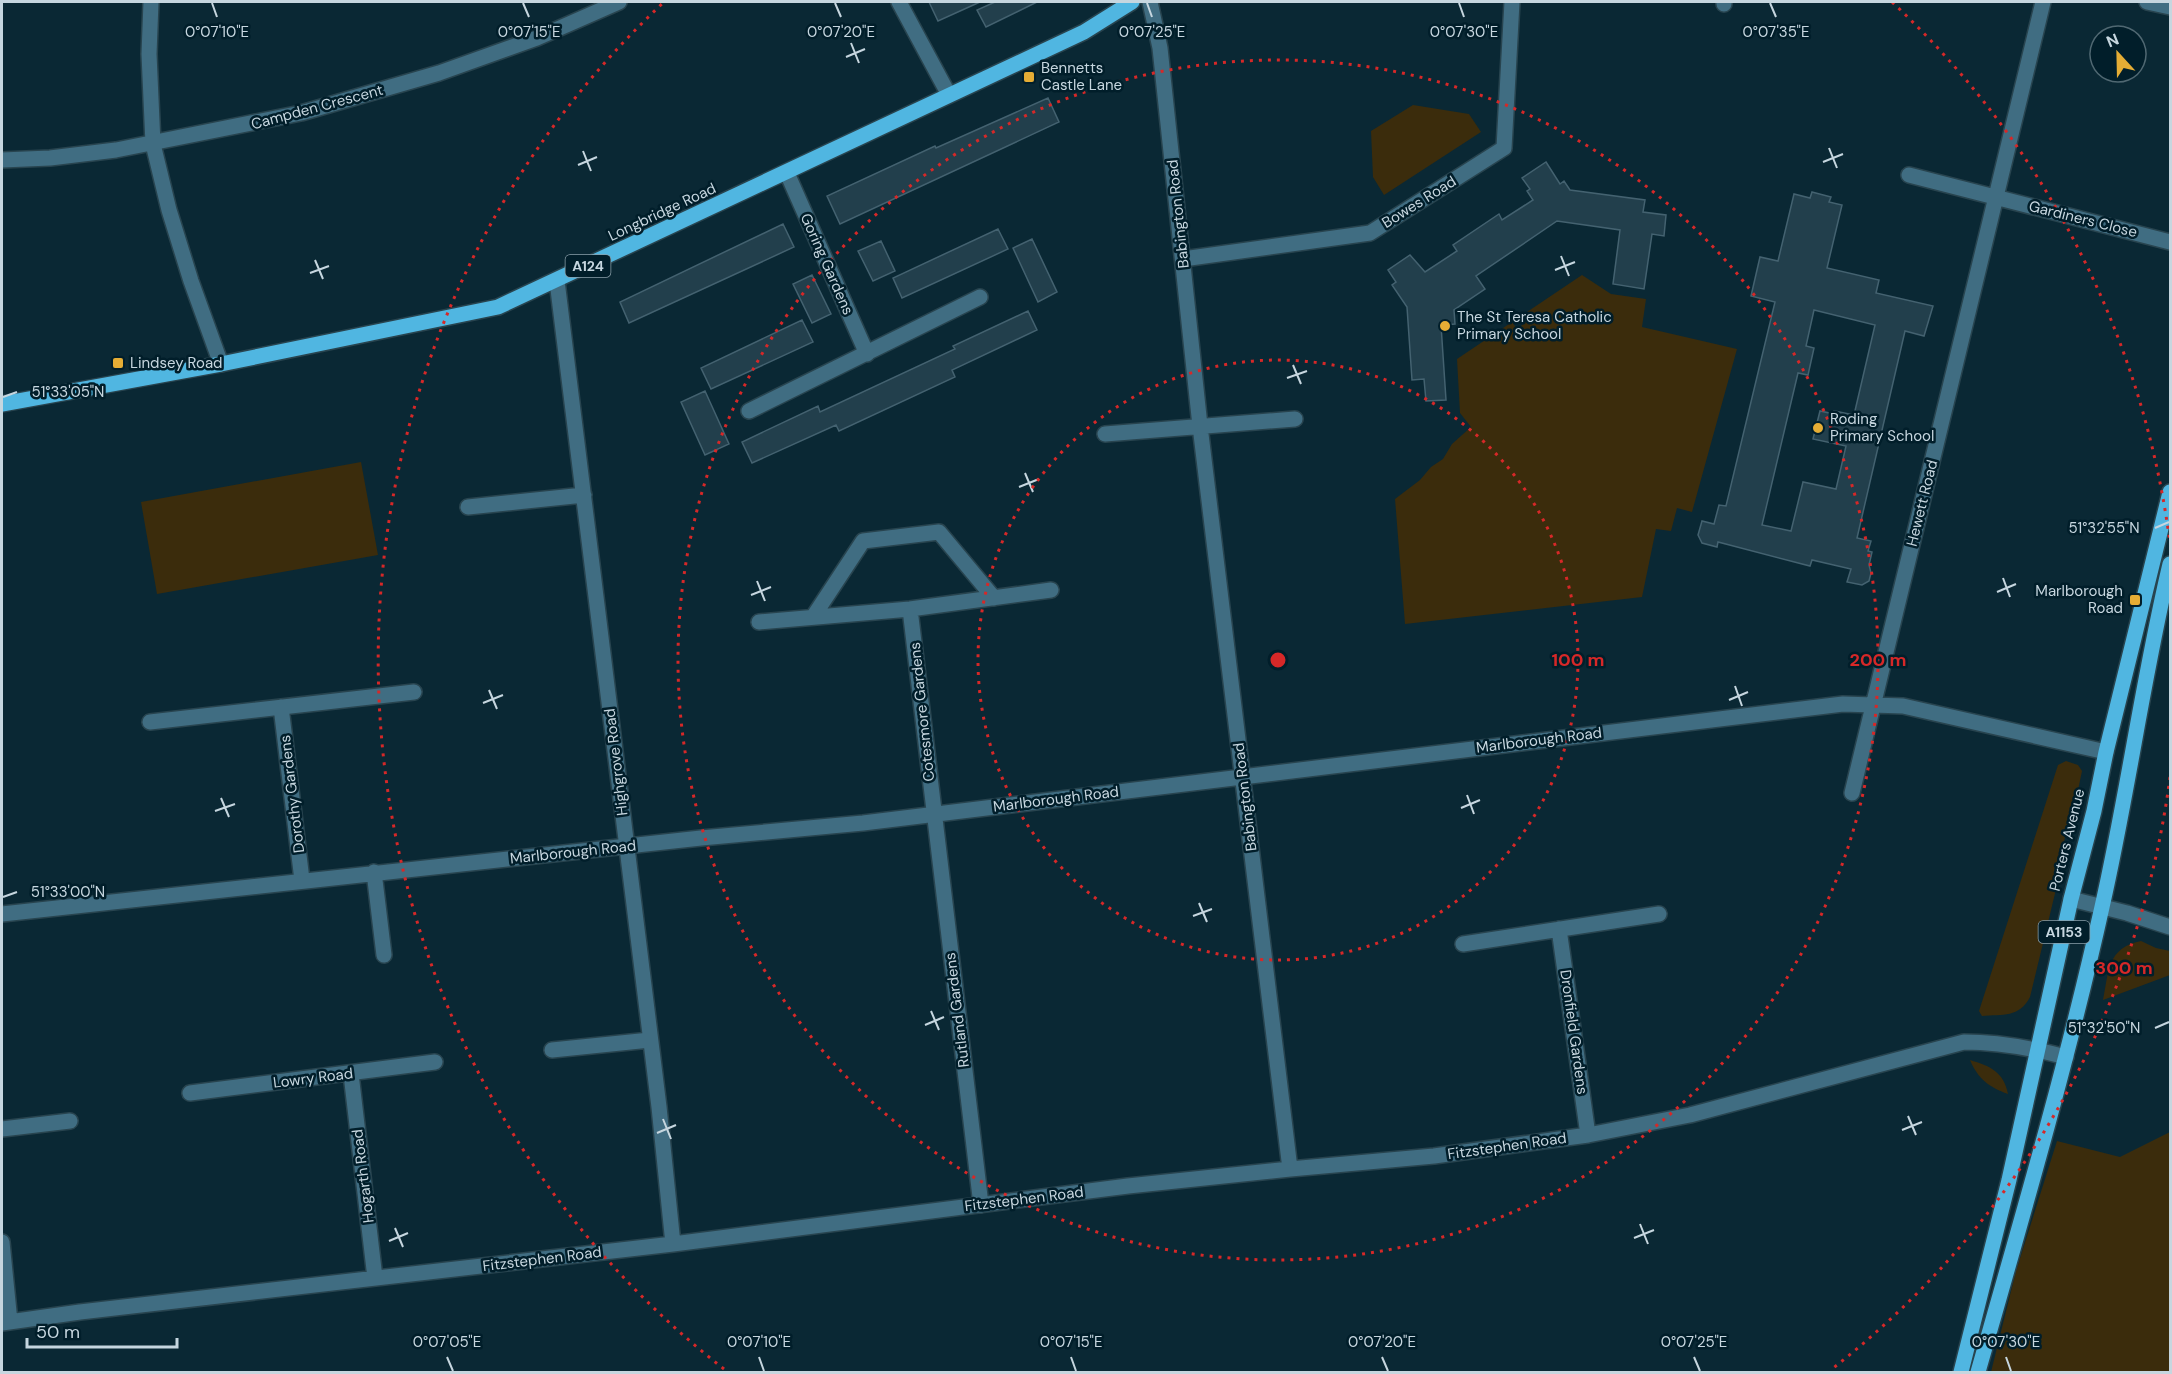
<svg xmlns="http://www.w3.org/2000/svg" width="2172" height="1374" font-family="'DM Sans',sans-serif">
	<rect width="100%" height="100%" fill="#0a2834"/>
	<path fill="#3b2c0c" d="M1413,105l56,9 12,18 -97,63 -11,-18 -2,-46z
		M1582,275l29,19 35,5 -4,28 95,22 -45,163 -15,-4 -6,23 -15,-2 -14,68 -237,27 -10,-125 25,-19 11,-13 12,-8 9,-15 19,-17 -11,-14 -3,-54 55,-37 5,7 14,-11 -4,-6z
		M361,462l17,93 -221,39 -16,-92z
		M2066,761l12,4 4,6 -11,53 -5,6 -8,51 -28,116c-11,21 -27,17 -48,19l-3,-5 79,-246z
		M2141,941l15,7 14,3v24l-67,25c6,-29 4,-52 38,-59z
		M1970,1060c20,6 34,12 38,34 -19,-7 -30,-15 -38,-34z
		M2170,1132v240h-179l25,-101 41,-130 63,16z"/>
	<path fill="#223f4c" stroke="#446270" stroke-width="1.5" fill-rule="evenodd" d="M929,2h51l-42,19z
		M995,2h42l-51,25 -9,-17z
		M1048,98l11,24 -219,102 -13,-28 108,-50 1,2z
		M1546,162l14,22 4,-3 6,9 75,10 -2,12 23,3 -2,21 -12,-2 -8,55 -31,-5 7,-54 -63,-9 -81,55 9,13 -31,21 1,14 -14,1 5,75 -20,1 -2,-22 -12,1 -5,-73 -15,-22 4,-3 -8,-12 22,-15 15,17 32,-21 -4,-6 46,-31 3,6 31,-20 -6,-9 3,-2 -8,-11z
		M1812,192l19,5 -2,5 13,3 -15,63 52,12 -3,13 57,13 -9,30 -19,-5 -48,207 14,3 -3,10 4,1 -3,13 2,8 -2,8 -7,4 -15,-3 4,-13 -39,-9 -2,6 -92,-24 -1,5 -15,-4 -4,-8 4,-14 12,3 5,-19 7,1 49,-204 -24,-6 9,-39 18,4 16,-67 16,4zM1814,310l61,15 -21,90 -20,-4v3l-14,-3 -7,28 33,7 -10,43 -33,-7 -12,49 -29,-6 36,-152 10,2 6,-27 -8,-2z
		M783,224l11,23 -165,76 -9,-21z
		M998,229l10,20 -106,49 -9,-20z
		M1032,239l25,53 -19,10 -25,-54z
		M881,241l14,30 -22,10 -15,-30z
		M812,275l19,39 -19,9 -19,-39z
		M1028,311l9,19 -85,40 3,7 -116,54 -3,-6 -84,38 -10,-21 76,-36 2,6 135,-63 -2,-3z
		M802,320l11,22 -102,47 -10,-21z
		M705,391l24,53 -24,11 -24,-53z"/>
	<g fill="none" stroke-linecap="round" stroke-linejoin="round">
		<g stroke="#28444f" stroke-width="18">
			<path id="minor" d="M151,2l-2,52 4,90 16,66 22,71 30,83
				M899,2l50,93
				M1150,2l10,46 40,378 90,743
				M2147,2l23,5
				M1724,4v-2
				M2,160l48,-2 66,-8 185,-37 138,-40 98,-35 82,-36
				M787,173l80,181
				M1909,175l261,67
				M1183,259l187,-26 134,-85 8,-146
				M557,281l102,826 14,137
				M749,411l231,-114
				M1105,434l190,-15
				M468,507l116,-12
				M910,609l71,596
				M813,617l50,-76 76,-9 55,66
				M759,622l151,-13 141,-19
				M281,707l21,173
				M150,722l264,-30
				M1852,793l191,-791
				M374,872l10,83
				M2071,899l56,14 43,14
				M2,914l699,-76 162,-15 980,-119 60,2 203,46
				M1559,929l29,206
				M1463,944l196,-30
				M552,1050l98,-10
				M351,1074l24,204
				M190,1093l245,-31
				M2,1129l68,-8
				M2,1242l8,80
				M2,1323l78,-11 593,-68 455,-58 162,-17 144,-13 154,-21 102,-20 274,-73c35,0 68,6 102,15"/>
		</g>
		<g stroke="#28444f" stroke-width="18">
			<path id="major" d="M2,404l219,-40 277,-57 586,-275 48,-30
				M1961,1372l48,-192 62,-281 23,-88 12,-59 64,-260
				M1978,1372c44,-154 89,-308 124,-465 26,-114 41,-230 68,-343"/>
		</g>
		<use href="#minor" stroke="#406d82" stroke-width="15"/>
		<use href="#major" stroke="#50b6e1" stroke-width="15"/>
	</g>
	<path fill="none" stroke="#c6d6df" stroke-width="2" d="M212,3l5,14M523,3l6,14M835,3l6,14M1147,3l5,14M1459,3l5,14M1770,3l6,14M851,43l8,20M846,57l19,-8M1829,148l8,20M583,151l8,20M1823,162l20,-8M578,165l19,-8M1561,256l8,20M315,260l8,19M1555,270l20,-8M310,273l19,-7M1293,365l8,19M1287,378l20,-7M3,397l14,-5M1025,473l8,19M1019,487l20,-8M2155,528l14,-6M2003,578l7,19M757,581l8,20M1997,592l19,-8M751,595l20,-8M1735,686l7,20M489,690l8,19M1729,700l19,-8M483,703l20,-8M1467,795l7,19M221,798l8,19M1461,808l19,-8M215,811l20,-7M3,897l14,-5M1199,903l8,19M1193,916l19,-7M931,1011l8,19M925,1025l19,-8M2155,1028l14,-6M1908,1116l8,19M663,1119l8,20M1902,1130l20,-8M657,1133l19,-8M1640,1224l8,20M395,1228l8,19M1634,1238l20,-8M389,1241l19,-8M447,1357l6,14M759,1357l5,14M1071,1357l5,14M1382,1357l6,14M1694,1357l6,14M2006,1357l5,14"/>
	<g fill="none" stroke="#d62828" stroke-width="3" stroke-dasharray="3 6">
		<circle cx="1278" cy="660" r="300"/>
		<circle cx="1278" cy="660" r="600"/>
		<path d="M2170 777A900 900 0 0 1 1832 1369M724 1369A900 900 0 0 1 664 2M1892 2A900 900 0 0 1 2170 543"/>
	</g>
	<g fill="#e5ad35" stroke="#011e2a" stroke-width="2">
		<rect x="1023" y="71" width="12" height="12" rx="3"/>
		<circle cx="1445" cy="326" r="6"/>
		<rect x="112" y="357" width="12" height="12" rx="3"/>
		<circle cx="1818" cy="428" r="6"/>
		<rect x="2129" y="594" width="12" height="12" rx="3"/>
	</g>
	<g text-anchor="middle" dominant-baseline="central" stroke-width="5" stroke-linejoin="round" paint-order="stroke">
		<g fill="#011e2a" stroke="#8b9fa9" stroke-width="1.5">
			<rect x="565.5" y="255" width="45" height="22" rx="4.5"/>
			<rect x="2038.5" y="921" width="51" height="22" rx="4.5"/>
		</g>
		<g font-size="14" font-weight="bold" fill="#c6d6df">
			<text x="588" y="266">A124</text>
			<text x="2064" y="932">A1153</text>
		</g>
		<g font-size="15" fill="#c6d6df" stroke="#011e2a" text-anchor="start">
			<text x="1041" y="68">Bennetts<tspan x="1041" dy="17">Castle Lane</tspan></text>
			<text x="1457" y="317">The St Teresa Catholic<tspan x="1457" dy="17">Primary School</tspan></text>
			<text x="130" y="363">Lindsey Road</text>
			<text x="1830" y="419">Roding<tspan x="1830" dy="17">Primary School</tspan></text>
			<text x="2123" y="591" text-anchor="end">Marlborough<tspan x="2123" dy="17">Road</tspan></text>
		</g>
		<g font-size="15" fill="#c6d6df" stroke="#011e2a">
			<text transform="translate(317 107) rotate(-15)">Campden Crescent</text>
			<text transform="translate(1419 202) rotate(-32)">Bowes Road</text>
			<text transform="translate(662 212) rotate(-25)">Longbridge Road</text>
			<text transform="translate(1178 214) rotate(-96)">Babington Road</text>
			<text transform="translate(2083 219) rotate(14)">Gardiners Close</text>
			<text transform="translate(827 264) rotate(66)">Goring Gardens</text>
			<text transform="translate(1922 503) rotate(-76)">Hewett Road</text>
			<text transform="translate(922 712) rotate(-96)">Cotesmore Gardens</text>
			<text transform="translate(1539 740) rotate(-7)">Marlborough Road</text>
			<text transform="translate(616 762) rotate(-97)">Highgrove Road</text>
			<text transform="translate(292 794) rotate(-97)">Dorothy Gardens</text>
			<text transform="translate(1245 797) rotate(-97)">Babington Road</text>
			<text transform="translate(1056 799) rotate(-7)">Marlborough Road</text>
			<text transform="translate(2067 840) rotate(-76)">Porters Avenue</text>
			<text transform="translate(573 852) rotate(-6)">Marlborough Road</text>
			<text transform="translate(957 1010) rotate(-97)">Rutland Gardens</text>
			<text transform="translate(1574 1032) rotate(82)">Dronfield Gardens</text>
			<text transform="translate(313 1078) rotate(-7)">Lowry Road</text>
			<text transform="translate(1507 1146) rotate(-8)">Fitzstephen Road</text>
			<text transform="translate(363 1176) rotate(-97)">Hogarth Road</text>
			<text transform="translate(1024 1199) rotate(-7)">Fitzstephen Road</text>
			<text transform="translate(542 1259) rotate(-7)">Fitzstephen Road</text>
		</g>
	</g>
	<g font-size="15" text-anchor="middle" fill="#c6d6df" stroke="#011e2a" stroke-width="5" stroke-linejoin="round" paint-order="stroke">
		<text x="217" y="37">0°07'10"E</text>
		<text x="529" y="37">0°07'15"E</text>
		<text x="841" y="37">0°07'20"E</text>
		<text x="1152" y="37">0°07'25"E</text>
		<text x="1464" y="37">0°07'30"E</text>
		<text x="1776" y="37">0°07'35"E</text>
		<text x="68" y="397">51°33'05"N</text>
		<text x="2104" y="533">51°32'55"N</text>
		<text x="68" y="897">51°33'00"N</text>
		<text x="2104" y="1033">51°32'50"N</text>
		<text x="447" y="1347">0°07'05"E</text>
		<text x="759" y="1347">0°07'10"E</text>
		<text x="1071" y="1347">0°07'15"E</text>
		<text x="1382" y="1347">0°07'20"E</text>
		<text x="1694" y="1347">0°07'25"E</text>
		<text x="2006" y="1347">0°07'30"E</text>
	</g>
	<circle cx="1278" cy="660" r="9" fill="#d62828" stroke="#011e2a" stroke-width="3"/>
	<g font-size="18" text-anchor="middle" font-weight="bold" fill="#d62828" stroke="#011e2a" stroke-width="5" stroke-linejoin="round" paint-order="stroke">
		<text x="1578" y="666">100 m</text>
		<text x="1878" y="666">200 m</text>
		<text x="2124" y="974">300 m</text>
	</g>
	<rect width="2172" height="1374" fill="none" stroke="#c6d6df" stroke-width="6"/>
	<g transform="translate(2118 54) rotate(338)"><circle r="28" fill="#011e2a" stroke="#506872" stroke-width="1.5"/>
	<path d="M0-4.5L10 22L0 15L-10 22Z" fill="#e5ad35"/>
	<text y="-9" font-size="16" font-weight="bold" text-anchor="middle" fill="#c6d6df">N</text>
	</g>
	<path d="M27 1338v9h150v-9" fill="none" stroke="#c6d6df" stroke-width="3"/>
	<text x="36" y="1338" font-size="18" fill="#c6d6df" stroke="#011e2a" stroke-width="4.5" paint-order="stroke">50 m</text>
</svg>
